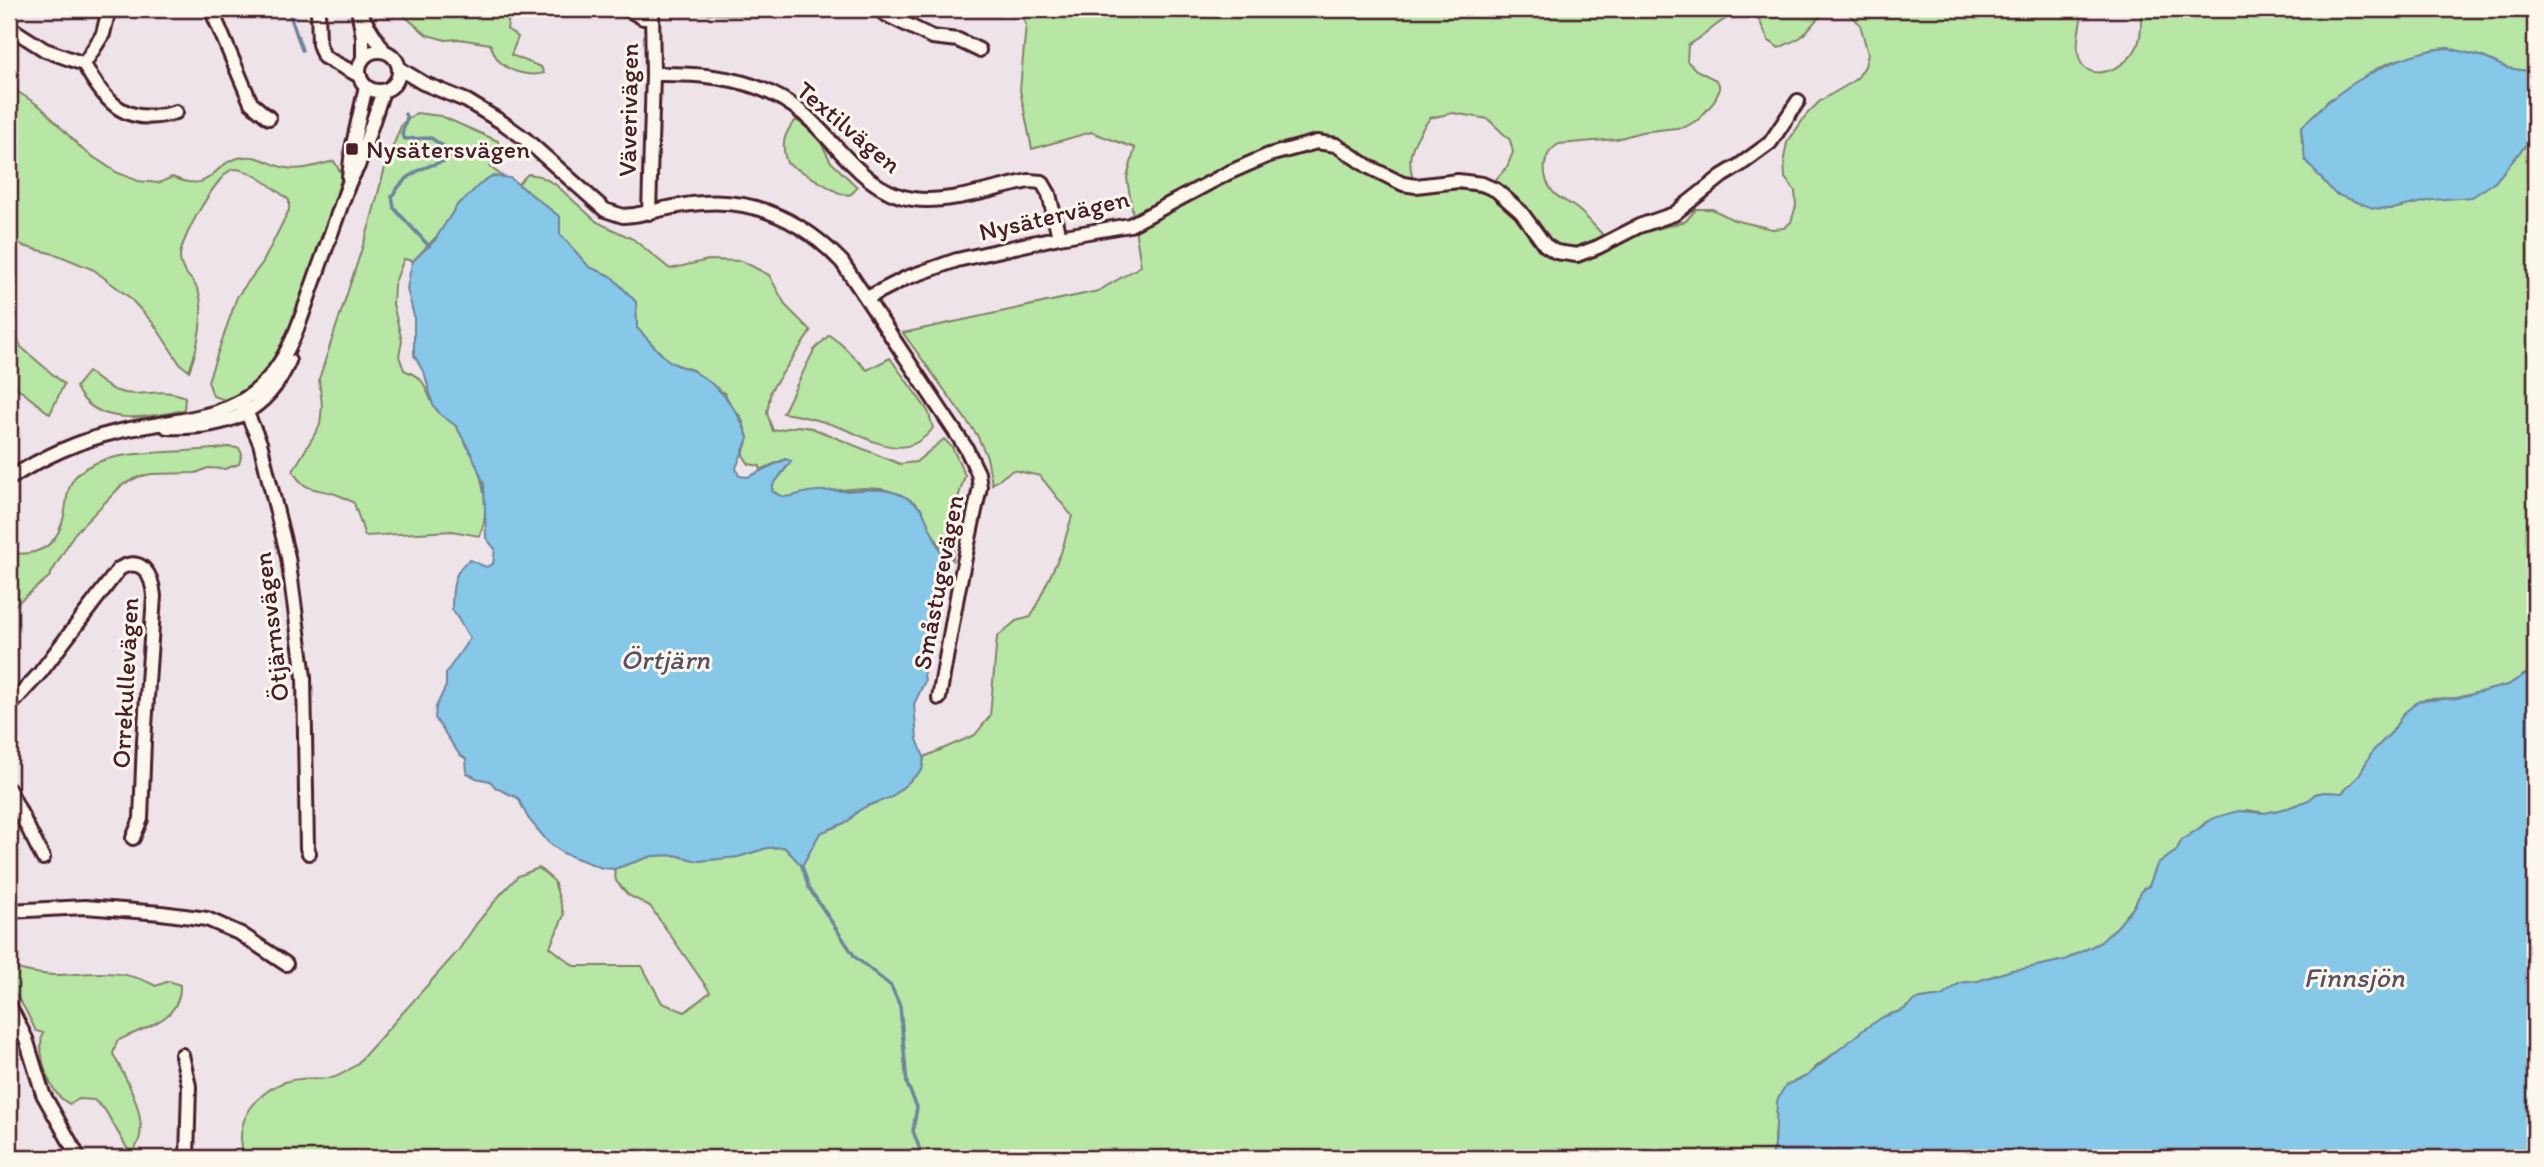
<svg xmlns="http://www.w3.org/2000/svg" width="2544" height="1167" font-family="Itim,sans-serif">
	<rect width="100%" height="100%" fill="#eee3e9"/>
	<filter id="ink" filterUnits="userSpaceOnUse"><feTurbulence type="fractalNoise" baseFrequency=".0143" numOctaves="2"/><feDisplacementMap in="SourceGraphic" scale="14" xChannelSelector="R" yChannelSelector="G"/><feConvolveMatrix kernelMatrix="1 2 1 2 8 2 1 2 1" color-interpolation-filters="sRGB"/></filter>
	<g filter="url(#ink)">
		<path fill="#b8e6a5" stroke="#818268" stroke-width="2" fill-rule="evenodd" d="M396,9h100l13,8 -2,12 11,8 -7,18 30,12 3,6c-15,4 -35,-1 -46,-13 -3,-4 -6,-12 -8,-16l-31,-5 -13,1 -19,-5z
			M691,9h78l-11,7 -62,-3z
			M1019,9h1064c-2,13 -7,30 -5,43 4,38 55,16 61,-11 3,-10 2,-22 2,-32h394v63l-28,-4 -24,-11 -35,-9 -11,1 -46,13 -15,7 -26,19 -21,12 -28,28 1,14 71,66 19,1 92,-21 11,-6 34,-41 6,-3v530l-27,17 -51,13 -31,1 -22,14 -12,19 -19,19 -15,26 -16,16 -17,-1 -10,2 -6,6 -21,8 -23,5 -17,-3 -42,12 -12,11 -12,7 -6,11 -19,14 -8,21 -6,3 -10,19 -15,18 -17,16 -36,18 -42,9 -11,1 -34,11 -18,2 -18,13 -27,4 -12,10 -20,7 -66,49 -10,10 -20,9 -11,28 2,6 -4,17 1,10 -4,12h-1528c0,-7 -2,-15 -2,-22 1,-29 30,-55 59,-57 31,-3 27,6 56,-14l102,-114 19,-28 23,-28 18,-19 21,-8 15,13 10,34 -14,32 24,19h68l20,37 23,9 25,-20 -60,-86 -22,-11 -12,-14 -2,-12 38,-13 23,-1 23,6 40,-4 29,-9 17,-1 18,18 18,-32 27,-11 11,-11 9,-5 25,-9 30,-27 2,-13 51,-22 15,-19 7,-79 19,-16 15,-4 30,-64 11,-37 -32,-40 -27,-6 -21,14 -5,-27 -10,-22 -74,-102 195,-42 43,-25 -14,-88 8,-30 -44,-16 -59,17 -12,-59 6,-65zM1844,10l16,14 8,30 -3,12 -7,11 -9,7 -29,17 -13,13 -20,29 -3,15 1,20 10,13 1,15 -5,16 -7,6 -12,1 -38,-9 -22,-11h-16l-10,12 -54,15 -16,11c-15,-11 -25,-28 -40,-39 -7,-6 -16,-8 -23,-16 -12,-15 -12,-38 6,-48l58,-5 24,-7 44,-5 14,-8 15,-17 5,-11v-7l-3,-4 -20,-10 -9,-9 1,-16c27,-13 36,-39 70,-28l10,23 11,8c7,-4 16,-7 22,-11 18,-16 13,-25 43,-27zM1453,113l35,6 22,21 3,12 -6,15 -23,26c-23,-5 -42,-4 -65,0 -16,-32 -9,-48 11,-75z
			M9,86l32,21 42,43 33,22 22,9 21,2 13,-6c45,19 37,-16 72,-20 16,-2 27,8 42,11 15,3 33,-3 48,-7l8,14 -15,56 -34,94 -20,43 -28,23 -19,9 -13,-4 -5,-15 29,-84 26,-35 26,-52v-10c-14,-10 -36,-31 -55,-31 -14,0 -55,72 -54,88 0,15 11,19 17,31 10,19 0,64 -8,83l-9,-7 -26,-40 -25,-27 -35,-27 -36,-15 -35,-9 -14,-11z
			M416,113l25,3 57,25c1,10 0,19 -8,26l12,9c-25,2 -25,18 -44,28l-19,30 -26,27 -9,-2 -10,26 -1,19 9,37 -3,15 5,14c24,10 19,16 30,36 5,9 13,11 20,18 22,25 41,81 25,112l-27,-5 -87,5 -11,-33c-7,-4 -14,-8 -22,-10 -19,-5 -28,-2 -39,-22l27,-46 2,-20 -3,-26 50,-152 18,-67 15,-36z
			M796,120l21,15 14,27 26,25c-5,9 -8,9 -18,6l-52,-30c-6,-18 -4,-29 9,-43z
			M528,174l12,2 15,8 42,38 36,17 37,30 38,-9 34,1 27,14 17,31 25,25 -40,59 -4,23 6,18 25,-5 14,2 88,36 16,-2 28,-23 8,8 13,28 -9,30 -3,55 -12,-12 -14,-24 -5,-14 -7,-7 -16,-9 -16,-5 -20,-1 -58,5 -20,5 -13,-7 1,-6 18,-23 -6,-3 -25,11v-4l-11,-2 -6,-9 5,-18 -7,-20 -8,-8 -8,-15 -33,-24 -23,-8 -32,-34 -1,-26 -25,-26 -22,-9 -29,-33v-17l-42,-33z
			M11,320l10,27 43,37 -14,30 -35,-28 -6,-11v-54z
			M829,335l12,9 26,26 23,-12 38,53 5,17c-27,35 -58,13 -91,0 -19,-7 -38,-12 -59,-15l31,-63z
			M88,372c9,6 19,16 29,19 24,8 45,-5 68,6l-1,13c-36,8 -90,18 -108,-23z
			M227,447l12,1 3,6 -3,10 -14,5 -17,-1 -12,5 -45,1 -13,3 -16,8 -48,49 -25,43 -40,33v-57c33,4 50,-9 56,-42 2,-12 2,-25 11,-35 30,-32 110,-20 151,-29z
			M17,969c12,3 25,6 38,6 37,-1 66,-8 101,11l13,-5 11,4c1,37 -37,42 -63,56l-4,13c12,22 34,60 26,86 -1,5 -6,10 -8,15l-26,-45 -11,-10 -15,-1 -9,5c-21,-9 -34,-51 -27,-71l-7,-2 -11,-22 -16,-24v-12z"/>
		<path fill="#87c7e8" stroke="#6f849c" stroke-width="2" d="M2448,48l35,9 24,11 28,4v66l-6,3 -34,41 -23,15 -40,3 -40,9 -19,-1 -38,-14 -30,-34 -4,-32c34,-39 95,-76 147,-80z
			M492,176l18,2 50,39v17l29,33 22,9 25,26 1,26c10,10 20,23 31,32 6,6 17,7 25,11 27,15 45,38 55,67l-12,30 3,8 9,1 38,-18 5,2 -18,24 -1,6c13,10 21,4 36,1 13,-2 25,-1 38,-1 29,-2 54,-5 76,19l25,56 1,7 -6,11 -4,22 -7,16 -9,38 3,21 -11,23 3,35 7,18 -2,13 -30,27 -25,9 -9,5 -11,11 -27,11 -18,33 -18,-19 -17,1 -29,9 -40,4 -23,-6 -23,1 -38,13 -12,-1 -39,-15 -15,-11 -20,-24 -10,-20 -22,-10 -6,-7 -14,-3 -9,-5 -1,-14 -7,-5 -24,-36 1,-11 10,-21v-13l24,-35 -18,-29c0,-18 1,-40 18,-49l16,7 7,-3 2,-15 -9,-11 -2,-54 -11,-27 -17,-31 -15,-11 -8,-10 -8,-30 -11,-20v-39l-7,-27 3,-17 3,-11 21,-20 24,-37c14,-8 18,-21 34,-28z
			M2535,668v490h-764l4,-12 2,-45 4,-8 5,-8 21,-9 56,-46 20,-13 20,-7 12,-10 27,-4 18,-13 18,-2 34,-11 11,-1 42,-9 36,-18 17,-16 15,-18 10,-19 6,-3 8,-21 19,-14 6,-11 32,-22 24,-7 27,2 23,-5 21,-8 6,-6 10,-2 17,1 16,-16 15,-26 19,-19 12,-19 15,-12 38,-3 51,-13z"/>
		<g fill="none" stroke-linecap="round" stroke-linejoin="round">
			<path stroke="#6f849c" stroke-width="3.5" d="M288,9l14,41
				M405,114l2,4 -5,16 3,5 26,-1 21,14v5c-6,4 -10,5 -17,7 -18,5 -33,16 -43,32l2,12 35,38
				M802,866l7,22 46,69 36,29 9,20 7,78 10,23 -4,24 10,27"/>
			<g stroke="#4a1f2b" stroke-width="18">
				<path id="minor" d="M211,9l40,94 18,15
					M318,9l1,35 5,13 36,19
					M358,9l5,28v21
					M627,9l16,9h9
					M879,9l6,5 47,23 26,3 21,10
					M363,18l21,33
					M9,27l36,23 39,14 19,-30 6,-25
					M359 71a20 20 0 1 1 40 0a20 20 0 1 1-40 0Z
					M84,64c22,41 44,63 92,48
					M400,69l23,14 44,18 36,22 21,15 81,72 18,6 11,-1c23,-4 46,-11 69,-12 55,-4 102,20 139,59l124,186 12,25 2,14 -22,104 -19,107
					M653,74c55,-1 108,4 152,41 33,29 61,78 108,84 35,5 81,-11 116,-18l13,1 7,12 10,43
					M349,178l3,-29 14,-63
					M649,213l4,-139 -1,-65
					M867,298l39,-20 51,-18 102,-23 71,-12 98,-52 41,-18 48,-13 19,3 33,22 34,17 13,2 42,-5 24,3 14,6 25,22 24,33 11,7 21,3 21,-8 41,-21 35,-12 48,-38 18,-11 30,-22 28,-42
					M242,402l18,41 28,114 16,120 3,171 2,5
					M167,427c55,2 99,-11 122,-66
					M9,479c32,-21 69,-38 107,-47 54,-13 118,-9 155,-57 22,-27 31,-60 42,-91 12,-34 24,-67 36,-101l9,-17 25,-75
					M9,707l31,-34 79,-104c23,-14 33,6 35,27l-10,145 -3,78 -8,19
					M9,790l34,68
					M9,911l76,-4 76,6 46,6 34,15 45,30
					M9,1005l17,34 17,55 36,64
					M182,1055l7,31 -2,72"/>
			</g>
			<use href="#minor" stroke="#fbf7ec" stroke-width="12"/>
		</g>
	</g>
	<rect fill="#4a1f2b" stroke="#fbf7ec" stroke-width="2.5" x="345" y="142" width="14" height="14" rx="3.5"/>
	<g text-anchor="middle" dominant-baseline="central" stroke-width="6" stroke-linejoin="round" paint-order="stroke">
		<g font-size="26" fill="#4a1f2b" stroke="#fbf7ec">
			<text transform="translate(628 110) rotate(-89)">Väverivägen</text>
			<text transform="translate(849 127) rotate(40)">Textilvägen</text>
			<text transform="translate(1054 215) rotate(-13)">Nysätervägen</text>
			<text transform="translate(938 582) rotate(-79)">Småstugevägen</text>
			<text transform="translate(271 627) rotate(-97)">Ötjärnsvägen</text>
			<text transform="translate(125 683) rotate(-87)">Orrekullevägen</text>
		</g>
		<g font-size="26" fill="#4a1f2b" stroke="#fbf7ec" text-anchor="start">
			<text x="366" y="149">Nysätersvägen</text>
		</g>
		<g font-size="28" font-style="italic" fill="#5c5164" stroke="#fbf7ec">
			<text x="665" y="659">Örtjärn</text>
			<text x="2354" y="977">Finnsjön</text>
		</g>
	</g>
	<rect width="2544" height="1167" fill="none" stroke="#fbf7ec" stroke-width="35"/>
	<rect x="18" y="18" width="2509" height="1132" fill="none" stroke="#4a1f2b" stroke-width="2.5" filter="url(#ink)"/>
</svg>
